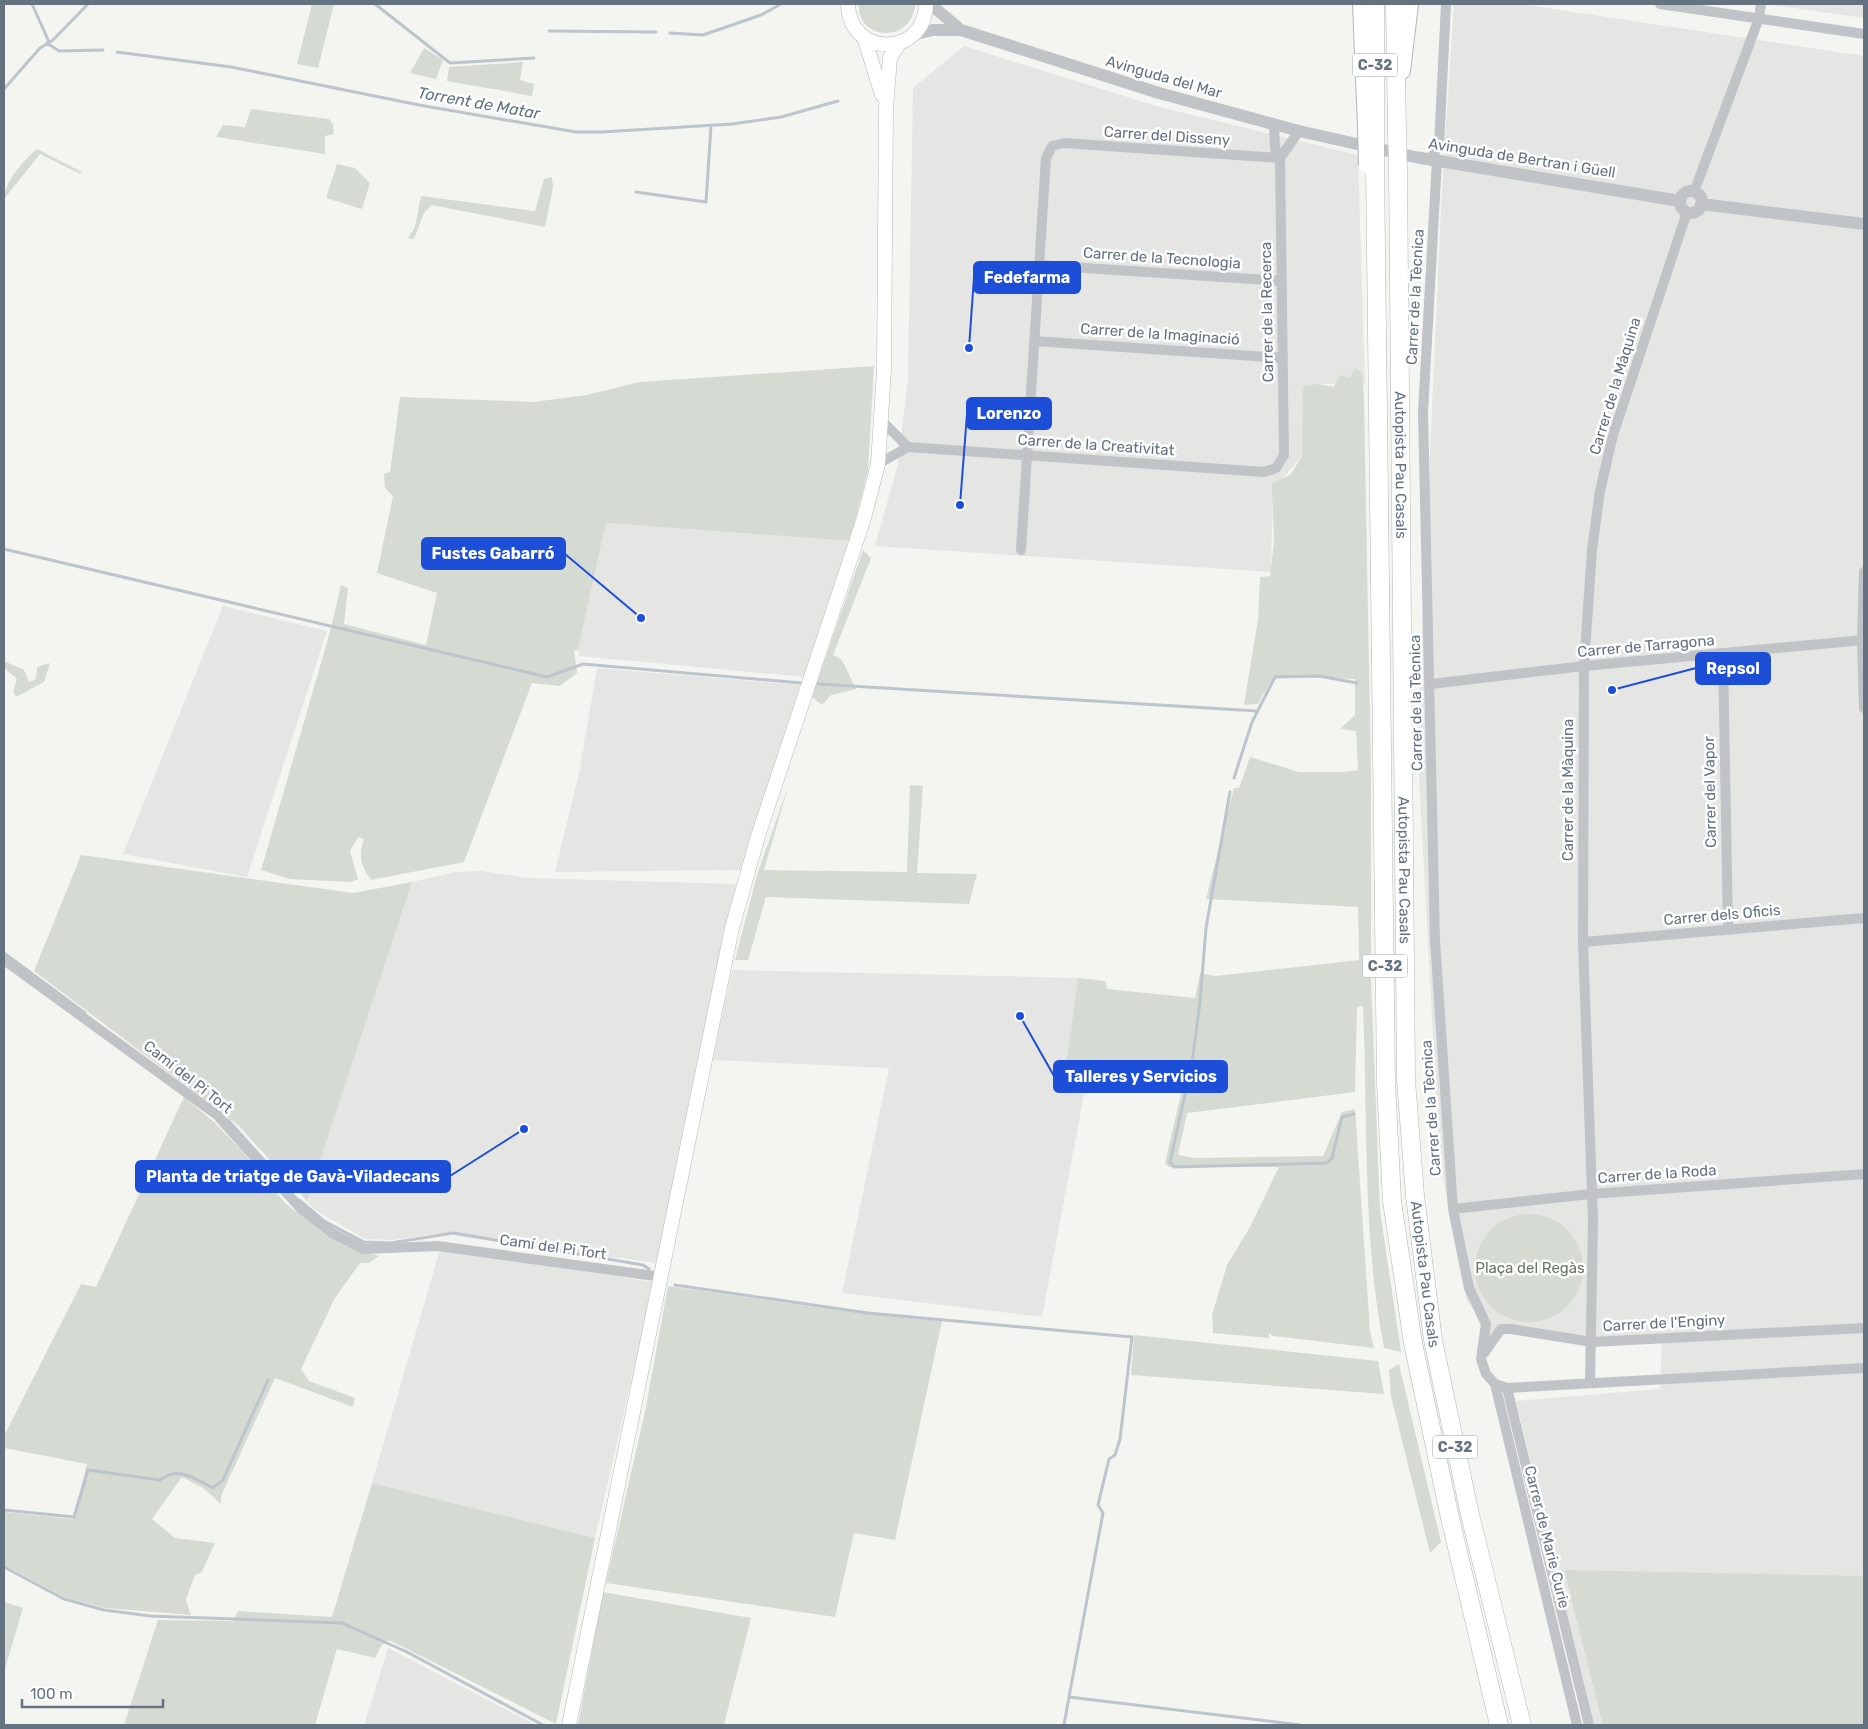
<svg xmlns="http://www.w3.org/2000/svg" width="1868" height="1729" font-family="Rubik,sans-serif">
	<rect width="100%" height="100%" fill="#f4f5f1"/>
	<path fill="#e5e6e4" d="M1454,4h67l343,52v1669h-270l-78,-324 144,-12 2,-50 -70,3 -91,-12 -11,13 -4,-19 -19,-23 -27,-137 -23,-422 25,-554z
		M1765,4h99v14z
		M964,46l192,60 202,49 7,229h-47l-16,72 -29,34 -2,82 -396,-26 23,-82 10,-87 5,-289z
		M606,523l244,18 -45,136 -226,-21 -1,-6z
		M223,606l104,25 -80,246 -124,-23z
		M597,668l203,17 -60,185 -185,2 25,-104z
		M481,871l47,7 209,6 -81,379 -215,-30 -48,7 -28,-1 -50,-29 -8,-9 105,-319 43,-10z
		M732,970l346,8 -14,99 23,2 -45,238 -200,-24 47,-225 -176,-8z
		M445,1250l209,32 -59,256 -223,-55 67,-230z
		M388,1648l148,77h-172z"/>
	<path fill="#d5dbd2" d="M312,4h22l-16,64 -21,-4z
		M859,4h56c-2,40 -59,37 -56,0z
		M424,48l19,12 -7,19 -26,-6z
		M523,62l-3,18 14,4 -2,12 -85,-15 2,-14z
		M251,109l78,10 4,5 1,10 -9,2v18l-109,-17 7,-12 22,2z
		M37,149l45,23 -2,2 -40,-20 -36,45c0,-17 20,-39 33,-50z
		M337,164l18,4 15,15 -8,26 -36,-11z
		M552,177l1,10 -8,40 -113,-22 -8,8 -10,26 -6,-1 7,-11 6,-31 114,15 9,-32z
		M874,366l-6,104 -18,71 -244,-18 -28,127h-4l3,23 -17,13 -28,-3 -68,179 -93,18c-10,-14 -13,-25 -7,-41l-6,-2 -8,14 8,28 -7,3 -61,-3 -29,-9 69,-238 11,-47 7,3 -4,36 82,21 11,-52 -60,-20 16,-77 -8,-8 -1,-14 6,-2 10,-75 134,5 52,-7 54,-13z
		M1355,368l7,5 2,26 7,374v206l9,232 21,141 -17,-4c-22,-112 -16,-228 -21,-342l-6,1 -2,85 -168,21 -9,42 17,3 128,-2 19,-44 13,-3 15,222 4,17 -101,-12 -4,-3v5l-56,-5 -1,-18 15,-50 23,-38 29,-60h-110l-4,-4 16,-69 -3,-8 -43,-9 -48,2 -23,-1 14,-100 27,3 2,8 88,9 5,-25 15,3 144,-16 -1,-53 -152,-8 28,-111h5l11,-31 49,15h46l13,-2 -2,-39 -16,-2 15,-14v-36l-81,-3 -16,28 -14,1 14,-86 2,-42 10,-1 4,-33 -2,-59 19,-10 11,-18 1,-70 15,-2 16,3 6,-12 10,3z
		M863,550l8,8 -38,97 9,5 14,29 -25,6 -9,10 -10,-8z
		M4,661l20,9 5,12 7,-3 1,-12 13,-4 -6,19 -28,15 -3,-6 4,-12 -13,-11z
		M789,784l-25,86 143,2 3,-87 13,1 -6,87 60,1 -8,30 -203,-7 -18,63h-13l22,-85z
		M81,855l272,38 59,-11 -105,319 -69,-76 -204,-154z
		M184,1097l30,25 27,28 44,53 36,28 25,15 33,10 -10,7h-9l-25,35 -34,71 8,12 46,17 -2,9 -78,-29 -54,118v8l-18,-16 -21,-11 -30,42 23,19 40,5 -13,29 -7,3 -9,25 5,15 -86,-7 -41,-11 -60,-32v-53l69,7 14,-55 -83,-16v-12l77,-152 15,3z
		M1475 1268a54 54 0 1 1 108 0a54 54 0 1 1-108 0Z
		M668,1286l160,23 114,12 -47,219 -41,-7 -19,84 -229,-34 39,-171z
		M1134,1335l244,26 6,33 -253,-19z
		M1399,1364l42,178 -11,11 -39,-157 -2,-26z
		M372,1483l223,55 -39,186 -167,-84 -8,6 -6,12 -38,-9 -22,76h-191l34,-105 75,1 5,-10 94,6z
		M1564,1570l300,6v149h-261z
		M603,1592l148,26 -27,107h-146z
		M4,1602l19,6 -19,64z"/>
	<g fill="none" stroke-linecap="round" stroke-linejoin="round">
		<path stroke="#bbc5cb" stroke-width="3" d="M32,4l17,38
			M375,4l75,59 84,-5
			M549,31l107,1
			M670,33l33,2 58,-20 20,-11
			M47,43l12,8 44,-1
			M117,52l114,15 188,38 157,27h26l130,-8 49,-7 57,-16
			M4,89l36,-41 13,-8 35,-36
			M636,192l70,10 5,-76
			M4,549l543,128 36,-13 218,19
			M818,684l439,27
			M1234,778l18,-56 23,-45 44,-1 38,7
			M1230,792l-24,136 -6,74 -8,61 -22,99 4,5 153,-4 5,-5 10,-41 12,-3
			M4,953l81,60
			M228,1120l53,59
			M299,1200l25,21 40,21 27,1 62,-10 190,32 6,4
			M675,1285l193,28 264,24 -12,102 -5,16 -6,4 -11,46 5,8 -34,184 231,28
			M4,1510l70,7 14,-47 72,10c18,-15 35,-1 53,8l10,-8 45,-100
			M4,1567l60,32 40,11 46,6 192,7 65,29 136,73
			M1064,1725l5,-28"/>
		<g stroke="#b3b7bb" stroke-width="15">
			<path id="secondary" d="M848,4c1,54 77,54 78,0
				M864,37l18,58
				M569,1725l163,-797 26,-92 106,-318 14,-54 6,-94 2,-262 4,-50 10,-16"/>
		</g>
		<g stroke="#b3b6b9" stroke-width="18">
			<path id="trunk" d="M1361,4l5,123
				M1402,71l8,-67"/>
		</g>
		<g stroke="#b3b6b9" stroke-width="19">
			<g id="motorway">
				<path d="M1375,4v122"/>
				<path d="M1395,4l2,129"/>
				<path d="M1375,165l11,918 6,118 21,142 37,175 49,207"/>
				<path id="s1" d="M1398,169l8,911 9,116 18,144 37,175 52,210"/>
			</g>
		</g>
		<path stroke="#c0c4c7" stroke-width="10" d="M1660,4l204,30
			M1280,158l19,-27
			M1430,159l9,-13 7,-142
			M1437,160l-14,252 12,528 18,269 16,79 17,36 -5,35
			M1694,192l65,-174 2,-14
			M1039,265l243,16
			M1034,341l249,17
			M882,421l26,26
			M878,464l30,-17 356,25 12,-4 8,-13 -4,-297 -5,-9 -1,-24
			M1021,550l25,-392 6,-12 12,-3 216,15
			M1864,572l-2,68 2,68
			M1723,654l5,275
			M1431,684l153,-18 280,-26
			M1583,942l281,-24
			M4,960l213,155 84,94 31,24 32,16 74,-3 224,31
			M1453,1209l138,-15 273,-20
			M1484,1353l17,-24h10l81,13 272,-14
			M1481,1359l5,15 9,10 82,341
			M1590,1383l3,-162 -10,-279 1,-276 8,-116 8,-59 13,-56 74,-223
			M1495,1384l12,4 357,-20
			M1507,1388l82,337"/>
		<path stroke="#c0c4c7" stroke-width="12" d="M930,4l31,26
			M912,35l21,-5h28l198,63 140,38 116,26 265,44
			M1680 202a11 11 0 1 1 22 0a11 11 0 1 1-22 0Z
			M1701,204l163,20"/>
		<use href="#secondary" stroke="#fff" stroke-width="14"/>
		<use href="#trunk" stroke="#fff" stroke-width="16"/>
		<use href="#motorway" stroke="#fff" stroke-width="18"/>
		<g stroke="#b3b6b9" stroke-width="18" stroke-linecap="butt">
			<path id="trunk-bridge" d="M1366,127l1,38"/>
		</g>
		<g stroke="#b3b6b9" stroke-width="19" stroke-linecap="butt">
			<path id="motorway-bridge" d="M1397,133l1,36
				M1375,165v-39"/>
		</g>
		<use href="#trunk-bridge" stroke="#fff" stroke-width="16"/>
		<use href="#motorway-bridge" stroke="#fff" stroke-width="18"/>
	</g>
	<g text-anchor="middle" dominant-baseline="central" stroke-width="5" stroke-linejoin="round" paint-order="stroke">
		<g fill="#fff" stroke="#939da7" stroke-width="1">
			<rect x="1352.5" y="53.5" width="45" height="23" rx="4"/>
			<rect x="1362.5" y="954.5" width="45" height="23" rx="4"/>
			<rect x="1432.5" y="1435.5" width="45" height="23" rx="4"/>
		</g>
		<g font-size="14" font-weight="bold" fill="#657381">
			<text x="1375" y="65">C-32</text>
			<text x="1385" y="966">C-32</text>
			<text x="1455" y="1447">C-32</text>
		</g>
		<g font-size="15" fill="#657381" stroke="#fff">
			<text transform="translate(1164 77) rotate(16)">Avinguda del Mar</text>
			<text transform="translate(1167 136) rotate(4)">Carrer del Disseny</text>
			<text transform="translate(1522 158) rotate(9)">Avinguda de Bertran i Güell</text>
			<text transform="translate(1162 258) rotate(4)">Carrer de la Tecnologia</text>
			<text transform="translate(1415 297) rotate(-87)">Carrer de la Tècnica</text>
			<text transform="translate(1267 312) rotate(-91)">Carrer de la Recerca</text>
			<text transform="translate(1160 334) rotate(4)">Carrer de la Imaginació</text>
			<text transform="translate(1615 386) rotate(-73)">Carrer de la Màquina</text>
			<text transform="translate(1096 445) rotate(4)">Carrer de la Creativitat</text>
			<text stroke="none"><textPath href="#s1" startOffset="296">Autopista Pau Casals</textPath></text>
			<text transform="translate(1646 646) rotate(-5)">Carrer de Tarragona</text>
			<text transform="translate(1416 703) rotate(-91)">Carrer de la Tècnica</text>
			<text transform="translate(1568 790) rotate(-90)">Carrer de la Màquina</text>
			<text transform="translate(1710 792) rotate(-91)">Carrer del Vapor</text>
			<text stroke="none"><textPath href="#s1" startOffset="701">Autopista Pau Casals</textPath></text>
			<text transform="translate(1722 915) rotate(-5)">Carrer dels Oficis</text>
			<text transform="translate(188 1077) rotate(38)">Camí del Pi Tort</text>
			<text transform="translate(1431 1108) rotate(-94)">Carrer de la Tècnica</text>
			<text transform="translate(1657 1174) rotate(-4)">Carrer de la Roda</text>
			<text transform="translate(553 1247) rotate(8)">Camí del Pi Tort</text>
			<text stroke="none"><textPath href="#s1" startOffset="1106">Autopista Pau Casals</textPath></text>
			<text transform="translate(1664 1323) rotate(-3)">Carrer de l'Enginy</text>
			<text transform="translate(1547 1537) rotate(76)">Carrer de Marie Curie</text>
		</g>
		<g font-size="15" fill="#677863" stroke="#fff">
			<text x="1530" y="1268">Plaça del Regàs</text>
		</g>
		<g font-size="16" font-style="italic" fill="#60757e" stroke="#fff">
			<text transform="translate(479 103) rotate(10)">Torrent de Matar</text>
		</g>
	</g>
	<path fill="none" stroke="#1d4ed8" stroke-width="2" d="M969 348L974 277M960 505L967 414M641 618L565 554M1612 690L1696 668M1020 1016L1054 1076M524 1129L450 1176"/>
	<g fill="#1d4ed8" stroke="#fff" stroke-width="2">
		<circle cx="969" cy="348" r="5"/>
		<circle cx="960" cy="505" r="5"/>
		<circle cx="641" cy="618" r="5"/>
		<circle cx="1612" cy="690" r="5"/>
		<circle cx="1020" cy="1016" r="5"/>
		<circle cx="524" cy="1129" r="5"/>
	</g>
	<g fill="#1d4ed8" stroke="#1d4ed8" stroke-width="2">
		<rect x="974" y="262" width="106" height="31" rx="5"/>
		<rect x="967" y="398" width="84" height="31" rx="5"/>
		<rect x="422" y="538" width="143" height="31" rx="5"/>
		<rect x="1696" y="653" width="74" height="31" rx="5"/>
		<rect x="1054" y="1061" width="173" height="31" rx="5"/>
		<rect x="136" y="1161" width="314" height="31" rx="5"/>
	</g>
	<g font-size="16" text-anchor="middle" font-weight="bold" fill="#fff">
		<text x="1027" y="283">Fedefarma</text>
		<text x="1009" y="419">Lorenzo</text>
		<text x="493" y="559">Fustes Gabarró</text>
		<text x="1733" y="674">Repsol</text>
		<text x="1141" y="1082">Talleres y Servicios</text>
		<text x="293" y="1182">Planta de triatge de Gavà-Viladecans</text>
	</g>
	<rect width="1868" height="1729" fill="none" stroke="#657381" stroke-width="10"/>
	<path d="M22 1699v8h141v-8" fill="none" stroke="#657381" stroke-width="2.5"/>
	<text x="30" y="1699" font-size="15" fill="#657381" stroke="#ffffff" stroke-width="4" paint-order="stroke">100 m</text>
</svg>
